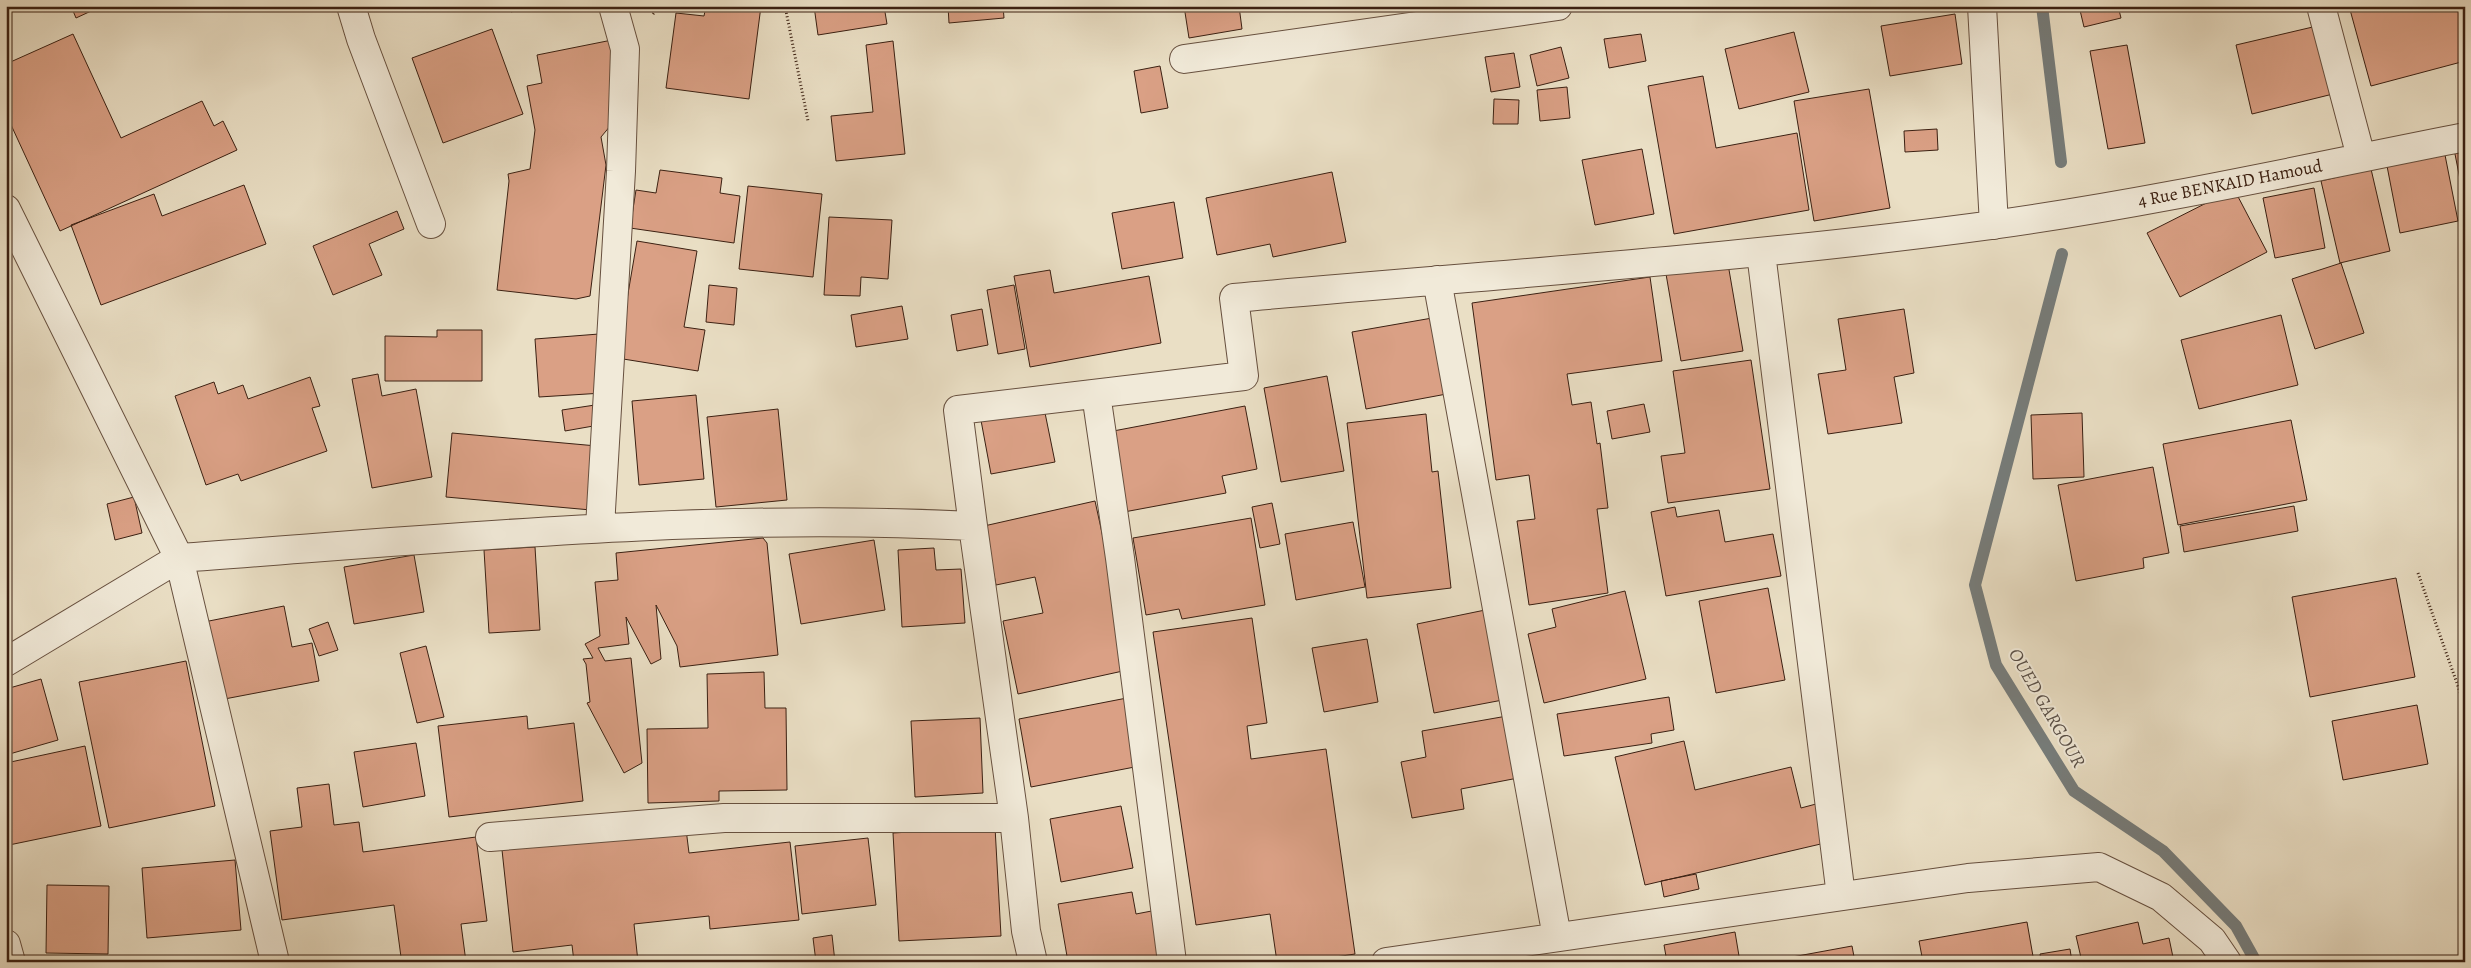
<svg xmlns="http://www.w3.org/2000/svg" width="2471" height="968" font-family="Alegreya,serif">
	<rect width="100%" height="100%" fill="#eadfc5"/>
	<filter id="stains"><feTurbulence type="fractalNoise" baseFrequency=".004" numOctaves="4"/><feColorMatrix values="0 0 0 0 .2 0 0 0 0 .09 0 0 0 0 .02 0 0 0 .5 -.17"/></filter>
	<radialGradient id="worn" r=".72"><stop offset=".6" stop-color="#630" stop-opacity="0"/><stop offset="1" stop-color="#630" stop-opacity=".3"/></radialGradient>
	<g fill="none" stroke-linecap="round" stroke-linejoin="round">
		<path stroke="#767c7a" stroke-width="12" d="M2042,6l19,156
			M2062,254l-87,331 21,80 78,126 89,60 73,75 20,36"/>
	</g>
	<path fill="#daa085" stroke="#3b2012" d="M71,6h31l-26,12z
		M509,6h24l-22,6z
		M706,6h55l-12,93 -83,-11 10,-75 28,3z
		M814,6h70l3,18 -69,11z
		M948,6h55l1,12 -55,5z
		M1049,6h28l-28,4z
		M1184,6h55l3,23 -53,9z
		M2079,6h39l3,12 -37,9z
		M2349,6h116v55l-94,25z
		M1955,14l7,50 -72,12 -9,-50z
		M2317,26l16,68 -81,20 -16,-69z
		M492,29l31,85 -80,29 -31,-85z
		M1794,32l15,60 -70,17 -14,-60z
		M73,34l48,104 81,-37 12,25 9,-5 14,29 -177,81 -54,-117v-50z
		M1641,34l5,27 -37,7 -5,-29z
		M617,39l-1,80 -15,18 5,28 -16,131 -14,3 -79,-9 12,-109 -1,-7 22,-5 5,-39 -8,-44 15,-3 -5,-28z
		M893,41l12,113 -69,7 -5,-45 42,-4 -7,-67z
		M2127,45l18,98 -37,6 -18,-98z
		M1561,47l8,31 -32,8 -7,-31z
		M1514,53l6,34 -29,5 -6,-35z
		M1160,66l8,42 -27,5 -7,-42z
		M1703,76l13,72 81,-15 12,77 -135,24 -26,-148z
		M1567,87l3,31 -30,3 -3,-31z
		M1869,89l21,119 -76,13 -20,-120z
		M1494,99l25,1 -1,24h-25z
		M1937,129l1,21 -33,2 -1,-21z
		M2465,147v58l-11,-56z
		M1642,149l12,65 -59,11 -13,-65z
		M2445,155l13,66 -58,12 -13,-67z
		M2371,169l19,82 -50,12 -19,-82z
		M660,170l62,8 -2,15 20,3 -6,47 -104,-15 6,-38 20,3z
		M1332,172l14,70 -73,15 -3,-13 -53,11 -11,-57z
		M244,185l22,59 -165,61 -30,-80 83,-31 8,22z
		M748,186l74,8 -9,83 -74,-8z
		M2314,188l11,60 -50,10 -12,-60z
		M2234,189l33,63 -87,45 -33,-64z
		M1174,202l9,56 -61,11 -10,-56z
		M397,211l7,18 -35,15 13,31 -49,20 -20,-49z
		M829,217l63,3 -4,59 -27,-2 -1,19 -36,-1z
		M637,241l60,10 -13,76 21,3 -7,41 -81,-13z
		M2341,263l23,70 -49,16 -23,-70z
		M1728,264l15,87 -62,10 -15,-87z
		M1050,270l4,23 95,-17 12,67 -131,24 -16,-91z
		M1650,277l12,84 -95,13 5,31 19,-3 6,42 3,-1 8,65 -11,1 11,84 -79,12 -12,-84 18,-2 -6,-44 -33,5 -24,-177z
		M709,285l28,3 -3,37 -28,-3z
		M1014,285l11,64 -27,5 -11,-64z
		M902,306l6,33 -52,8 -5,-32z
		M982,309l6,36 -31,6 -6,-36z
		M1904,309l10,64 -20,4 8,46 -74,11 -10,-60 28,-4 -8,-51z
		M2281,315l17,70 -99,24 -18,-69z
		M1438,317l14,76 -86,16 -14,-77z
		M437,330h45v51h-97v-45l52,1z
		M599,334l4,59 -64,4 -4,-58z
		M1751,360l19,129 -102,14 -7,-47 24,-3 -12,-82z
		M378,374l4,22 34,-7 16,88 -60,11 -20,-109z
		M1327,376l17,95 -63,11 -17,-94z
		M310,377l10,29 -8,2 15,43 -86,30 -3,-7 -32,11 -31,-89 39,-14 4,12 25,-9 5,14z
		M696,395l8,84 -65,6 -7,-84z
		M1043,403l12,59 -64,12 -11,-59z
		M1644,404l6,28 -38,7 -5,-28z
		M595,405l4,20 -34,6 -3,-21z
		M1245,406l12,63 -35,7 4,17 -102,19 -16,-80z
		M778,409l9,91 -71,7 -9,-90z
		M2082,413l2,64 -51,2 -2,-64z
		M1426,414l6,58 6,-1 13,117 -84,10 -20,-175z
		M2291,420l16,80 -129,25 -15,-81z
		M452,433l145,13 -6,64 -145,-13z
		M2153,467l16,86 -26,5 1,10 -68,13 -18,-96z
		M134,497l8,36 -27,7 -8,-36z
		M1095,501l37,168 -114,25 -15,-73 40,-8 -8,-36 -39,8 -12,-59z
		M1272,503l8,41 -20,4 -8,-41z
		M2294,506l4,25 -114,21 -4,-26z
		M1675,507l2,10 42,-7 6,32 48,-8 8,42 -115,20 -15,-84z
		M1251,518l14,87 -83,14 -3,-10 -33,6 -13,-77z
		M1353,522l12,65 -69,13 -11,-66z
		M763,538l4,5 11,112 -98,12 -3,-21 -21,-41 5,54 -10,5 -25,-47 3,27 -31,4 7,13 26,-3 11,105 -18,10 -37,-70 3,-1 -4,-38 -3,-5 10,-1 -8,-14 15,-8 -5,-54 23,-2 -2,-27z
		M874,540l11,70 -84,14 -12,-70z
		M535,547l5,83 -51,3 -5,-83z
		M934,548l2,22 25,-1 4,54 -63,4 -4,-77z
		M414,555l10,57 -70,12 -10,-57z
		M2396,578l19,99 -105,20 -18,-100z
		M1768,588l17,92 -69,13 -17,-92z
		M1625,591l21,88 -102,24 -16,-69 28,-7 -4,-18z
		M284,606l8,41 20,-4 7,38 -105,20 -15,-78z
		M1490,609l18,90 -74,14 -17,-89z
		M1252,618l15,105 -20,3 4,33 75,-10 29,205 -52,8h-26l-7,-48 -74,11 -43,-293z
		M328,622l10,28 -19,6 -10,-27z
		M1367,639l11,63 -54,10 -12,-64z
		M426,646l18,71 -27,6 -17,-70z
		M186,661l29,145 -106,22 -30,-146z
		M764,672l1,36h21l1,82 -68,1v10l-71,2 -1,-74 61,-1 -1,-54z
		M41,679l17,61 -52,15v-66z
		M1132,697l13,68 -114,22 -12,-68z
		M1669,697l5,33 -23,4 1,9 -88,13 -7,-42z
		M2417,705l11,59 -85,16 -11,-59z
		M527,716l1,13 46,-6 9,78 -134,16 -11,-91z
		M1507,716l11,62 -57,11 3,20 -52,9 -11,-56 25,-5 -4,-26z
		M980,718l3,75 -68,4 -4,-76z
		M1684,741l11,49 96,-23 10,41 15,-4 9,39 -180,42 -30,-128z
		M416,743l9,53 -62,11 -9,-55z
		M85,746l16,80 -92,19 -3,-12v-70z
		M329,784l5,41 25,-3 4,30 113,-15 11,84 -26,3 5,38h-100l35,-5 -7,-52 -112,15 -12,-89 32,-4 -5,-39z
		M1121,806l12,62 -72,14 -11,-63z
		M995,827l6,109 -102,5 -6,-108z
		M686,829l3,24 101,-11 9,78 -89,9 -1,-13 -75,8 4,38h-64l-2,-17 -59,7 -11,-102z
		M868,838l8,67 -74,9 -7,-68z
		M235,860l6,70 -94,8 -5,-70z
		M1696,874l3,15 -35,8 -3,-16z
		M47,885l62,1 -1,68 -62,-1z
		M1132,892l4,22 26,-5 8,53h-102l-10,-58z
		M2027,922l7,40h-111l-4,-21z
		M2138,922l5,22 26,-6 5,24h-92l-6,-26z
		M1735,932l5,30h-73l-3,-17z
		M832,935l3,27h-19l-3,-24z
		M1852,946l3,16h-90z
		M2070,949l2,13h-31l-1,-8z"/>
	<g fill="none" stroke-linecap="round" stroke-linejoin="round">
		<g stroke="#67503f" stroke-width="30">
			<path id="minor" d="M351,6l10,33 70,185
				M1982,6l12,219
				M2321,6l40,151
				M1184,59l374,-53
				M6,209l173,349c264,-19 529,-46 794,-32l41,292 12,113 7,31
				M1761,253l80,643
				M1437,280l120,657
				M1096,394l24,164 52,404
				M973,526l-15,-116 286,-34 -10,-78c253,-23 507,-39 758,-73 159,-22 316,-57 473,-88
				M600,527l21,-356 4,-122 -12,-43
				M6,662l173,-104 96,404
				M490,837l234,-19h290
				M6,944l5,18
				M1386,962l582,-84 131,-11 62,30 51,43 15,22"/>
		</g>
		<path stroke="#3b2012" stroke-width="3" stroke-dasharray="1 2.5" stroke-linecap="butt" d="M785,6l23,115
			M653,14l6,-8
			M2418,573l47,133"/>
		<use href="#minor" stroke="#f1ead9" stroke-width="28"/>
	</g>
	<g text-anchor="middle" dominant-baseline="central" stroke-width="4" stroke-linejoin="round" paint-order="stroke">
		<g font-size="18" fill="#3b2012" stroke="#f1ead9">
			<text transform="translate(2230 183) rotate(-11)">4 Rue BENKAID Hamoud</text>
		</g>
		<g font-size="19" font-style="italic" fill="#584e46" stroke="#f1ead9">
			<text transform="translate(2047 708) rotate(60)">OUED GARGOUR</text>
		</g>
	</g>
	<rect width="2471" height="968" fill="none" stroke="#eadfc5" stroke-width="25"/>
	<rect x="8" y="8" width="2456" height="953" fill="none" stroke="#3b2012" stroke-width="2.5"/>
	<rect x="12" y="12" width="2446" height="943" fill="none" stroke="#3b2012"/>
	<rect width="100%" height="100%" filter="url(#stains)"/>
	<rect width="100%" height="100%" fill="url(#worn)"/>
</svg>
